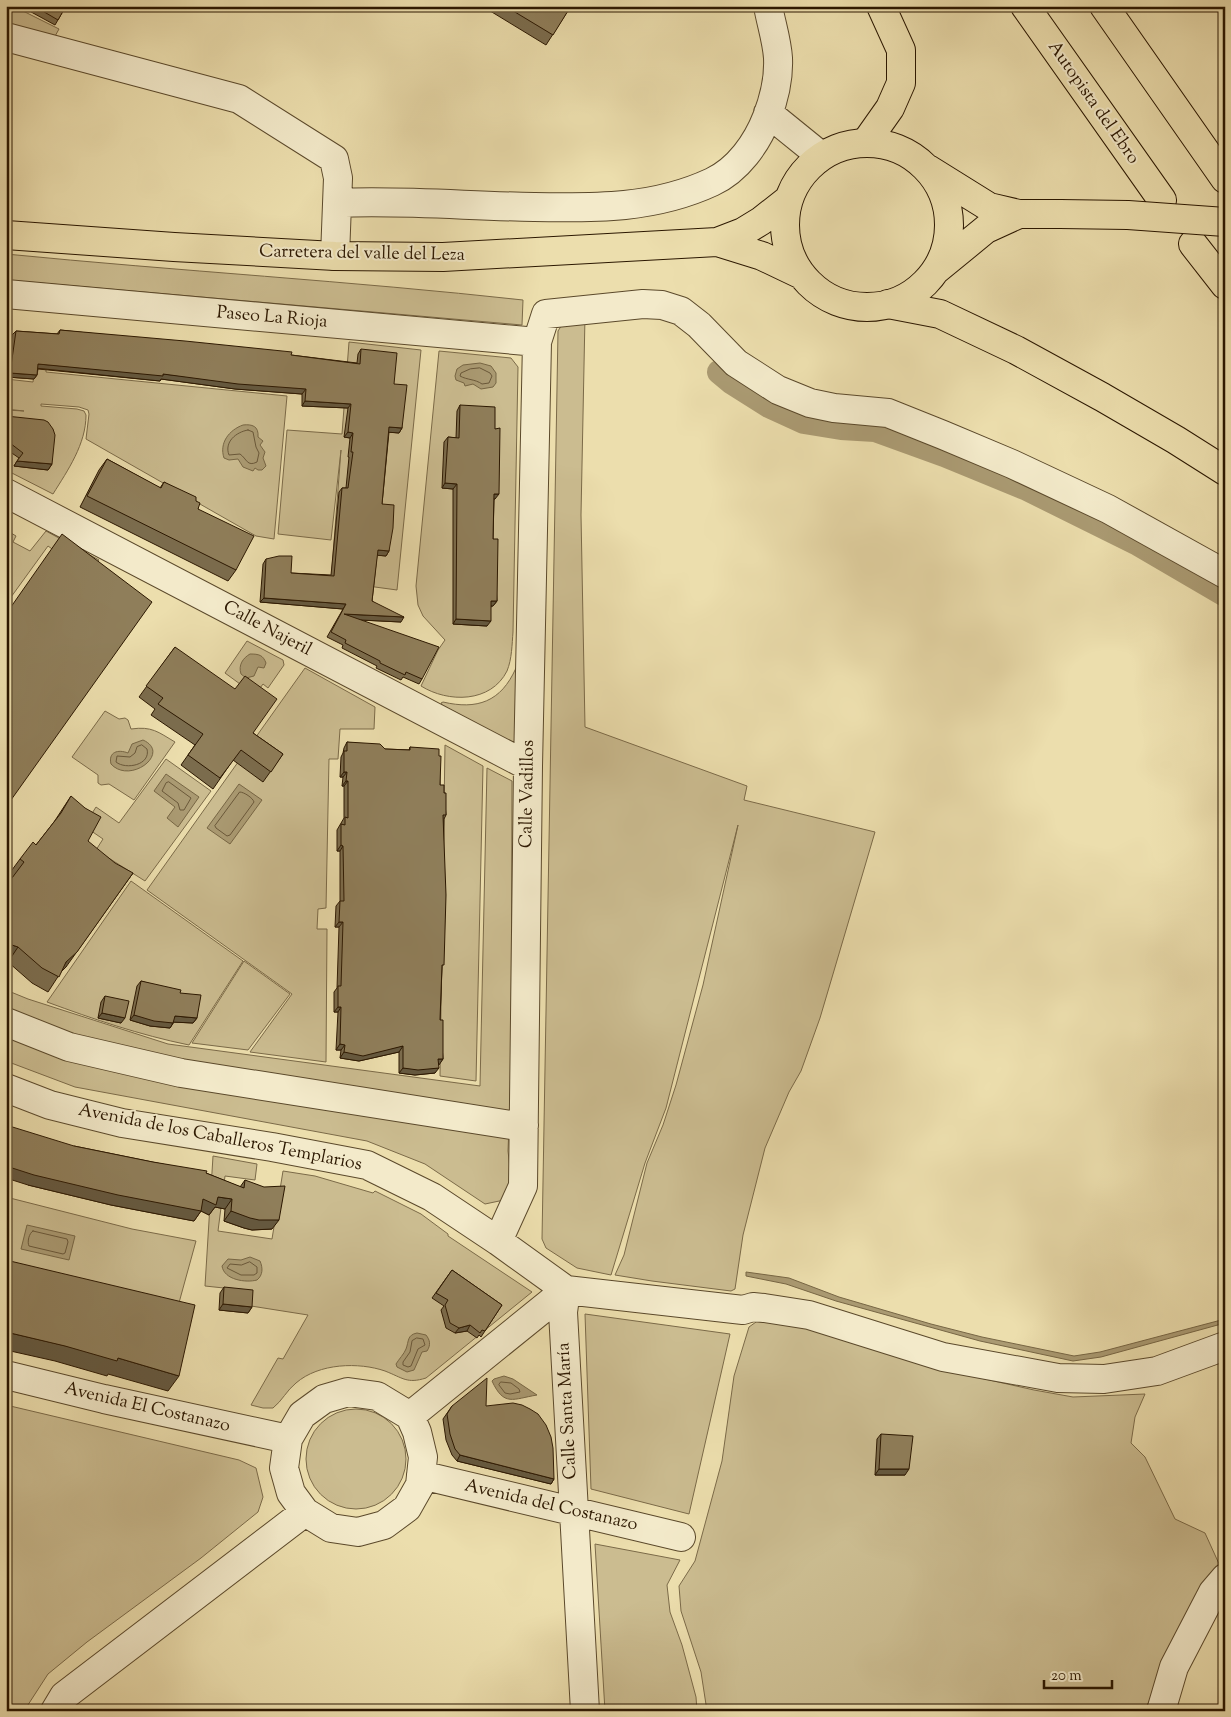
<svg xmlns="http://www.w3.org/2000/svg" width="1231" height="1717" font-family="'Sorts Mill Goudy',serif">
	<rect width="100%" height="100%" fill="#ecdead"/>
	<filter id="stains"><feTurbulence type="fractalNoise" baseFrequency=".004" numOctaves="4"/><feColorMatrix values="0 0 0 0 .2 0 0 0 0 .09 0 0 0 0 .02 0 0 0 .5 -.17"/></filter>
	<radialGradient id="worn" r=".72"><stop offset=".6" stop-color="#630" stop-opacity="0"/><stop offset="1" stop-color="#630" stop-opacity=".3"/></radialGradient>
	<path fill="#cbbc90" stroke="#7b6a48" d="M15,7l44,22 -5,9 -48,-11v-15z
		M6,254c172,17 345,27 517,46l-1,25 -516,-45z
		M585,316l-4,199 4,212 162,59 -3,14 131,32 -55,186 -19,53 -12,21 -24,56 -22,87 -8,54 -4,2 -79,-10 -37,-6 9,-20 23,-92 16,-38 13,-40 27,-100 35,-160 -72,283 -21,55 -34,112 -34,-7 -31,-20 -4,-9 16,-908 9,-14z
		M349,342l72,8 -24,240 -66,-9 10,-131 -10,90 -53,-6 9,-104 55,4z
		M439,351l72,7 7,9 -5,265c-1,12 -1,27 -6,39 -16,32 -59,32 -86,15l17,-36 7,-10 -22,-24 -5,-11 -2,-19z
		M35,366l11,1v5l241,24 -13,143 -18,-3 -170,-97 3,-25 -1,-4 -9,-3 -38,-3v2l36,3 7,2 2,4c0,29 -18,55 -33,79l-47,-24v-60l18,1 -18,-2v-30l27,3z
		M6,530l10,6 -3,6 17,9 16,-20 53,29 -12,14 -39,-28 -42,58z
		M247,641l36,19 1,5 -16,23 -5,-4 -8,11 -30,-22z
		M518,667l-2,78 -74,-40 -1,-2 2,-1c34,8 58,0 73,-34z
		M305,668l70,39 -1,22h-34l-2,30h-9l-3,149 -8,1 -1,20h10l-1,133 -76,-10 42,-58 -145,-104z
		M105,711l14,8 6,-1 3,2 3,9c21,-3 27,3 44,13l-41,58 -25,-16 -8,1 -3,-2v-8l-26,-18z
		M445,745l38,21 -7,315 -36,-5z
		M166,759l45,32 -66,90 -49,-31 7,-11 -19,-13 12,-19 23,16z
		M487,768l25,13 -1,293 -3,77 3,26 -7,23 -19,4 -60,-40 -58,-23 -292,-54 -69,-26v-71l22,9 140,45 312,42z
		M131,881l112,80 -54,84c-49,-10 -96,-26 -142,-43z
		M244,961l46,33 -42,56 -56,-7z
		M213,1156l44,8 -2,16 -30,-4 -7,55 54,8 11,-68 32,5 58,17 2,-2 46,23 27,20v2l84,56 -106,86c-19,6 -23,0 -41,-7 -26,-9 -66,-8 -89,12 -9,7 -14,18 -23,25h-10l-12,-3 27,-47 5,1 25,-44 -57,-9 1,-15 -47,-5z
		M6,1197l126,32 64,12 -19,69 -171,-40z
		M585,1314l145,20 -41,180 -98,-25z
		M763,1317l43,7 170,53 58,13 39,7 72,-3 -10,23 -4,26 14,14 30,62 30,14 15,33 -76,145h-437l-6,-39 -20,-61 -2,-25 16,-25 27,-100 12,-85 15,-49z
		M6,1405l233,55 17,8 7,29 -5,15 -57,46 -114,84 -39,32 -24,37h-15l-3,-8z
		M306 1459a50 50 0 1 1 100 0a50 50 0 1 1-100 0Z
		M595,1544l85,16 -13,25 3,27 12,33 14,52 1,14h-92z"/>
	<path fill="#aa9a72" stroke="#764" d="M480,363l11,3 5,7v10l-3,4 -12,2 -8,-5 -8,2 -1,-3 -8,-3 -1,-4 2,-7 6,-4z
		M243,425c9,-1 16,1 15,12l5,4 -3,4 5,7 -2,6 3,8 -4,4h-4l-3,-2 -2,3 -10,-4 -5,-8 -9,1 -5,-2c-5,-15 5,-28 19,-33z
		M250,654c9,0 13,1 16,9l-2,5 -6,-1 -4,9 -8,2 -5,-4c-3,-9 2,-16 9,-20z
		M143,740c29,13 -13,45 -32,24 -3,-12 7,-15 17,-11l4,-9z
		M166,774l33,23 -21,30 -11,-9 8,-11 -21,-16z
		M239,784l23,16 -32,44 -23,-16z
		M27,1225l48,11 -6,24 -48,-11z
		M250,1257l10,4c3,7 3,14 -3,19 -11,3 -33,0 -35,-14l6,-7 13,1z
		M746,1272l43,6 50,19 92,27 51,13 92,19 26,-4 125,-33v4l-124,34 -28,4 -93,-20 -144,-40 -50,-17 -40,-8z
		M417,1333l9,2c4,5 5,10 1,16l-5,1 -8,18 -7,2 -10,-5 -1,-3c3,-5 8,-10 10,-15 3,-8 1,-14 11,-16z
		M504,1376l9,3 24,16c-24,4 -33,12 -45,-14l2,-2z"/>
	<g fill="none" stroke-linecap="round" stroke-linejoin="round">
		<path stroke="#6a5839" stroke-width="1" d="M480,368l10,5 2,3 -3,7 -7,1c-7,-5 -15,-4 -22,-8l1,-3 9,-4z
			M248,430l5,2 3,15 3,6 -2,9c-10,5 -10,-3 -17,-8l-11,1c-5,-13 7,-23 19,-25z
			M142,745l5,4c4,16 -21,21 -31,13l1,-6 13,1 5,-4 2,-6z
			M169,782l22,16 -7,12h-4l-2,-7 -16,-12 4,-8z
			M240,792c4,0 13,6 14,10l-24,33 -3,1 -11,-8 -1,-2z
			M33,1231l34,8 1,3 -3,11 -2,1 -34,-8c-2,-4 0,-13 4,-15z
			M250,1262l7,5v6l-3,2h-13l-14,-7 3,-4 11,1z
			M417,1338l6,1 2,6 -7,4 -7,17 -3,1 -5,-2v-3l7,-10 2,-11z
			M501,1382l10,1 8,6 1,3 -10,2 -5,-1 -6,-8z"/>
		<path stroke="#aa9a72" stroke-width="24" d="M719,372l12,10 38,24 35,16 37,6 34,2 69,25 83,34 109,54 89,52"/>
		<g stroke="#5b492b" stroke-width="30">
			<path id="minor" d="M6,37l233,62 95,60 4,19 -3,78
				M768,113l53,43
				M337,203c66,-3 131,3 197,4 62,1 120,2 178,-25 26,-12 45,-39 55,-65 7,-18 12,-38 11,-59 -1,-17 -7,-35 -10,-52
				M6,294l531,48
				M6,493l522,273
				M6,1022l63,25 112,26 330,52h13
				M6,1088l44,17 72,18 150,24 95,18 65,32 66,44 68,49 177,20 10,-3 11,1 45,7 134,42 115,21 46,1 53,-8 68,-25
				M498,1241l25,-55 5,-420 9,-424 9,-28 97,-10 19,1 19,6 18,14 37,38 42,27 32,13 24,5 54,5 55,22 69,29 96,45 117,65
				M566,1290l-3,22 22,399
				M6,1375l98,24 184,40
				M348,1392l29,4 33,20 7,16 6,25 -3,28 -13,23 -23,17 -26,7 -27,-4 -26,-16 -14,-19 -7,-25 4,-29 14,-24 22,-16z
				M410,1416l156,-126
				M421,1475l260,62
				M55,1711l9,-15 241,-184
				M1161,1711l13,-44 39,-75 12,-14"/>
		</g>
		<g stroke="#2b1700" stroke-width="30">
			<path id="major" d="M785 225a82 82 0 1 1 164 0a82 82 0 1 1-164 0Z
				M928,169l61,38 30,7h41
				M6,235l168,12 161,9 108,1 274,-15 26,-10 18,-11 28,-22
				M717,242l45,14 40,19
				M936,270l50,-41 33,-15"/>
		</g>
		<g stroke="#2b1700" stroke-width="30">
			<path id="highway" d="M1025,6l137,194
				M1104,6l121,173
				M866,142l24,-34 11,-25v-33l-20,-44
				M1193,244l32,41
				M888,304l52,10 76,36 86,47 74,43 49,31"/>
		</g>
		<use href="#minor" stroke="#f3eaca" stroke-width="28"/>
		<use href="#major" stroke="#ecdead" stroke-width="28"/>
		<use href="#highway" stroke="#ecdead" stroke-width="28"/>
		<g stroke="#2b1700" stroke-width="30" stroke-linecap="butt">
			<path id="major-bridge" d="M1060,214l68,1 97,7"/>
		</g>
		<use href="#major-bridge" stroke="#ecdead" stroke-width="28"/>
	</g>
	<path fill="#7b6c4d" stroke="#2b1700" d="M22,6h44l-11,19 -33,-18z
		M482,6h89l-25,39z
		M60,330l231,25 66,8 1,-9 3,-5 33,35 8,44 -3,5 -10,-1 -7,72 7,47 -3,5 -9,-1 -5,46 29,21 -41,-2 62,59 -3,5 -16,-7 -2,3 -25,-12 1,-2 -35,-18 1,-3 -16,-8 16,-28 -83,-7 3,-38 3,-5 25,14 40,2 8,-83 3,-4h4l3,-31h-1l2,-19 -6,-1 4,-29 -46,-2v-12l-67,-5 -74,-10 -1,2 -122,-12 -1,6 -3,4 -27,-2 5,-42 4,-4 41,3z
		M460,405l35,24v70h-1l-1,40 4,62 -4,5h-2l-4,20 -34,-2v-135l-11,-1 2,-46 4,-5 8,1 1,-27z
		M6,416l46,48 -4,6 -34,-4 5,-8 -13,-9z
		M107,459l53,29 4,-6 32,19 2,8 38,61 -8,11 -148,-74 19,-37z
		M175,647l78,86 30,21 -20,28 -30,-22 -20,29 -32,-24 14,-20 -44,-30 4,-6 -16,-12z
		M347,742l38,7 24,1 1,-3 29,9 1,29 4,8 2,22 -2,4 -2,149 -2,52 3,39 -5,6 -3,8 -20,2 -16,-2v-21l-40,9 -19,-3 1,-8h-5l2,-38h-4v-20l3,-4 2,-61h-4l1,-21 4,-5v-50h-3v-21l7,-12v-32h-2l1,-9h-3l1,-20 2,-4 1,-5z
		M71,796l17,45 -22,126 -5,5 -13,20 -16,-9 -24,-21 -2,-1v-75l7,-9 -4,-3 11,-15 16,-14 18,-23z
		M141,981l39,12 17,25 -4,5 -19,-1 -4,6 -20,-2 -20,-6 7,-34z
		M105,996l16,27 -23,-5 3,-16z
		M74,1146l132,27 34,14 5,-7 27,49 -20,1 -8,-2 -20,-7 1,-12 -10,-2 -6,8 -8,-4 -7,10 -83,-16 -83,-20z
		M452,1270l50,35 -21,32 -2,-2 -2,3 -10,-7 -12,2 -9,-5 -5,-18 3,-4 -12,-8z
		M224,1287l28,20 -4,6 -29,-3 1,-17z
		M452,1406h34l68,73 -3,5 -94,-23 -5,-6 -6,-15 -3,-21z
		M881,1434l24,41h-30l2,-36z"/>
	<path fill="#64583f" stroke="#2b1700" d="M38,364l125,10 143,15 -4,5 -67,-5 -74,-10 -1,2 -125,-13z
		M10,373l27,2 -3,4 -27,-2z
		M305,401l46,3 -3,4 -46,-2z
		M389,427l13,1 -3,5 -13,-1z
		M348,432l5,1 -3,5 -6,-1z
		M17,461l35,3 -4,6 -34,-4z
		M445,483l12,1 -4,5 -11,-1z
		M494,494h5l-4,5h-5z
		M378,550l11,1 -3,5 -12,-1z
		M264,598l82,6 -3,5 -83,-7z
		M491,601h6l-4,5h-5z
		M344,614l60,3 -3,5 -60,-3z
		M456,619l35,2 -4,5 -34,-2z
		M344,772h3l-4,5h-3z
		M346,781h2l-4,5h-2z
		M341,845l2,1 -3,5h-3z
		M133,873l-67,94 -9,9 9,-14z
		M339,922h4l-4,5h-4z
		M6,943l12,4 -10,15 -2,-1z
		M338,1007h3l-3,5h-4z
		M102,1013l23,5 -4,5 -23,-5z
		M134,1015l39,8 -3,5 -20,-2 -20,-6z
		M175,1016l22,2 -4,5 -22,-1z
		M340,1044l5,1 -4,5h-5z
		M403,1046l-4,6 -40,9 -19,-3 4,-6z
		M438,1059h5l-4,6h-5z
		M403,1068h36l-4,5 -20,2 -16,-2z
		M6,1166l197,33 15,-2 14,2 -7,10 -10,-2 -6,8 -8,-4 -7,10 -83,-16 -83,-20 -22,-7z
		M231,1211l48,9 -7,9 -20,1 -8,-2 -20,-7z
		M223,1304l29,3 -4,6 -29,-3z
		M470,1325l-3,6 -12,2 4,-5z
		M6,1332l112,26 61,18 -11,15 -60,-17 -1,2 -52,-15 -49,-11z
		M460,1455l94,24 -3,5 -94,-23z
		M879,1469h30l-4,6h-30z"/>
	<path fill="#8f7e5a" stroke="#2b1700" d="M34,6h32l-8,14z
		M505,6h66l-18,29z
		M60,330l125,11 107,11 -1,3 69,9 1,-15 36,4 -3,31 13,1 -5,43 -13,-1 -7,77 12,1 -1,23 -4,23 -11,-1 -6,51 32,16 -60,-3 95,33 -17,32 -16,-7 -1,3 -25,-12v-2l-35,-18 1,-3 -15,-8 15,-28 -82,-6 2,-39 13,-3h13l-1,17 43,3 8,-88h6l5,-36h-2l2,-19 -5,-1 3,-28 -46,-3 1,-12 -68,-5 -75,-10v2l-125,-12 -1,11 -27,-2 6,-42 43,3z
		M460,405l35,2v22l5,-1 -1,66h-5l-1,45h5l-1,62h-6v20l-35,-2 1,-135 -12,-1 3,-46 11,1z
		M6,416l38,4 4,2 5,7 2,6 -3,29 -35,-3 6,-8 -17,-13z
		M107,459l54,29 3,-6 32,15v4l4,2 -2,6 56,27 -18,34 -149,-74z
		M62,534l90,68 -146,205v-193z
		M175,647l60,42 10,-13 32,23 -24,34 30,21 -12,18 -30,-22 -21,28 -32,-23 15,-21 -45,-30 5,-6 -17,-12z
		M347,742l33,2 5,5 25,1v-3l29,2v7h2l-1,29h4v8h2v22h-3l3,80 -2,70h-2l-2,55h3v39h-5l1,9 -21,2 -15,-2v-22l-40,10 -19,-4 1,-7 -5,-1 1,-37h-3v-21h3l2,-64h-4l1,-21h4l-1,-55 -2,-1v-21l4,1v-8l3,1v-37h-2l1,-9h-3v-21h3z
		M71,796l14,12 16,9 -13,24 27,22 18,10 -56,79 -11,10 -7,15 -17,-9 -24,-21 -12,-4v-57l18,-24 -4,-3 13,-17 3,3 25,-32z
		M141,981l40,9 -1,3 21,2 -4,23 -22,-2 -2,7 -19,-2 -20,-6z
		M105,996l24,5 -4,17 -23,-5z
		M6,1125l68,21 79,16 54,9 -1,2 38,15 1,-8 19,7 21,-1 -6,34h-20l-9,-2 -19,-7 1,-12 -14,-2 -2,8 -13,-6 -2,12 -83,-16 -84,-20 -28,-9z
		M6,1257l4,1v3l185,44 -16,71 -61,-18 -1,3 -52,-15 -59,-14z
		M452,1270l50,35 -17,26 -3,-1 -2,3 -10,-8 -11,3 -9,-5 -5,-18 3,-5 -12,-7z
		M224,1287l29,3 -1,17 -29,-3z
		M487,1378l-1,28 27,-3 9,2 8,4 8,5 8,11 5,12 2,11 1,31 -94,-24 -5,-6 -5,-15 -3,-20 5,-8z
		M881,1434l32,2 -4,33h-30z"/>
	<g text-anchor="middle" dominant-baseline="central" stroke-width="4" stroke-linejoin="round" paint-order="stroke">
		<g font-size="18" fill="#2b1700" stroke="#f3eaca">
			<text transform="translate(1093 103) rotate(55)">Autopista del Ebro</text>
			<text transform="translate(362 254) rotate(1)">Carretera del valle del Leza</text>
			<text transform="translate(272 318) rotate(5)">Paseo La Rioja</text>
			<text transform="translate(267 629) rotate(28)">Calle Najeril</text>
			<text transform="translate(528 794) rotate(-89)">Calle Vadillos</text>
			<text transform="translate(220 1138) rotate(11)">Avenida de los Caballeros Templarios</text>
			<text transform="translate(147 1408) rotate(13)">Avenida El Costanazo</text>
			<text transform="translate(568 1411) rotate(-93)">Calle Santa María</text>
			<text transform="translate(551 1506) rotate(13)">Avenida del Costanazo</text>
		</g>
	</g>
	<rect width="1231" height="1717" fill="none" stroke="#ecdead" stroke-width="25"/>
	<rect x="8" y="8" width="1216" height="1702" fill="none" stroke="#2b1700" stroke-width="2.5"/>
	<rect x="12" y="12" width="1206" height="1692" fill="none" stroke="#2b1700"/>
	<path d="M1044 1680v8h68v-8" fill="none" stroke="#2b1700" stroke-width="2.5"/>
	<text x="1051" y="1680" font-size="15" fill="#2b1700" stroke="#f3eaca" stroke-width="4" paint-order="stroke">20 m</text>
	<rect width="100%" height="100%" filter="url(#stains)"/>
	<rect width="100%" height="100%" fill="url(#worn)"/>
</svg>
